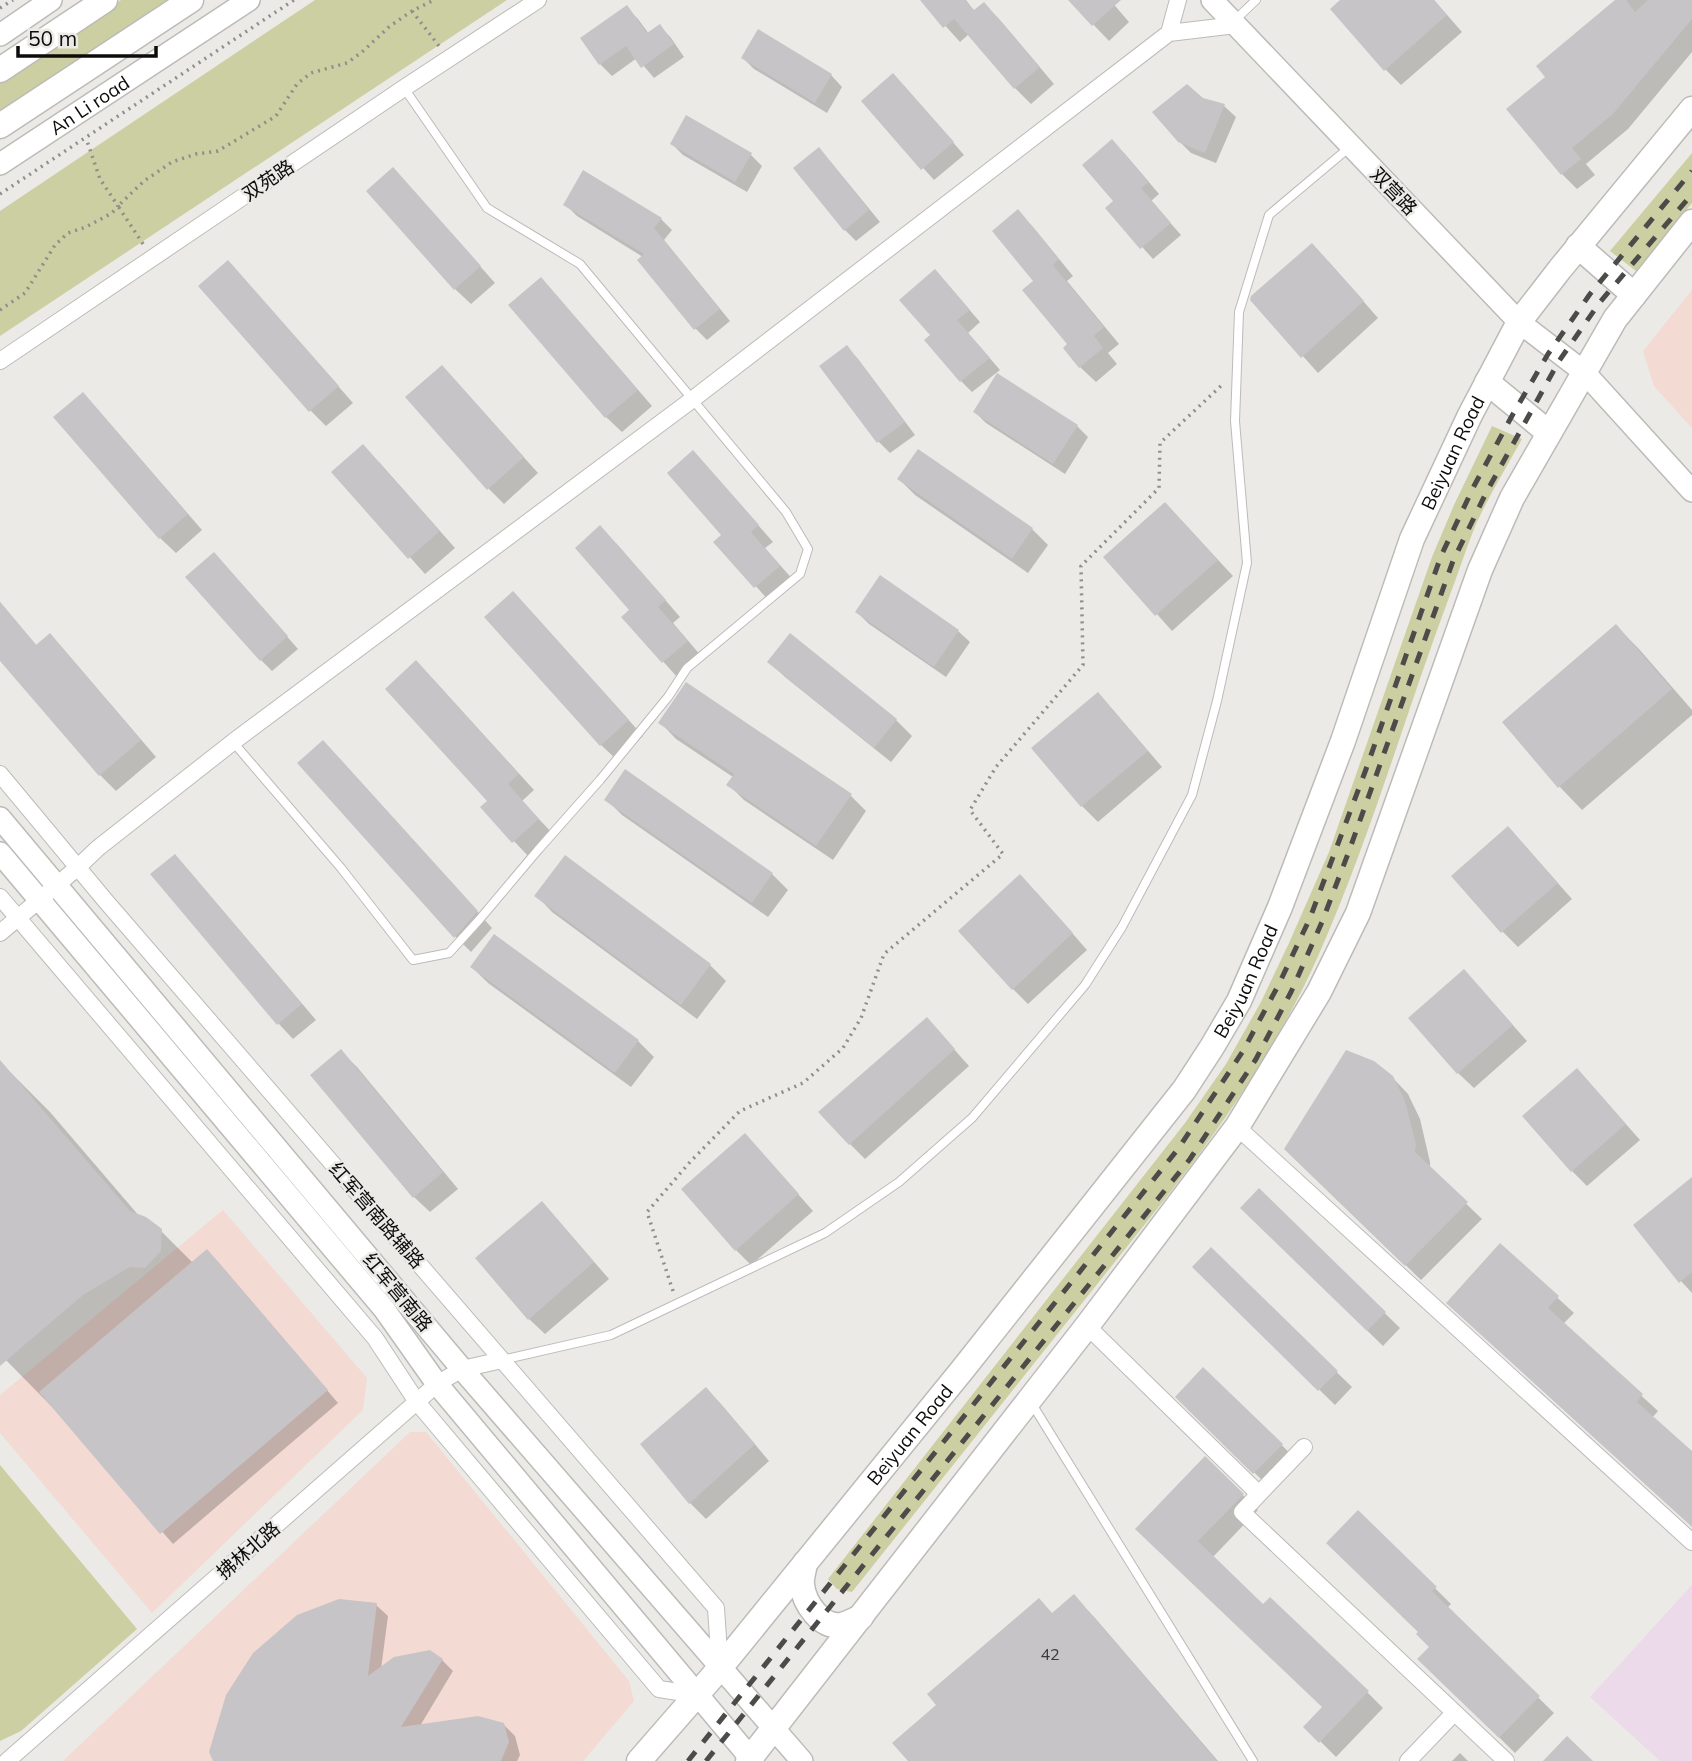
<svg xmlns="http://www.w3.org/2000/svg" width="1692" height="1761" font-family="Mulish,'Noto Sans SC',sans-serif">
	<rect width="100%" height="100%" fill="#ebeae7"/>
	<path fill="#f3dad2" d="M1692,290v138l-38,-42 -11,-35z
		M223,1210l144,168 -4,32 -211,203 -152,-180v-38z
		M410,1432h16l203,249 5,20 -51,60h-520z"/>
	<path fill="#ecd9ea" d="M1692,1585v176h-32l-70,-64z"/>
	<path fill="#cbcfa1" d="M121,0h55l-176,118v-38z
		M315,0h192l-507,336v-125z
		M1692,153v50l-56,68 -26,-20z
		M1492,426l30,13c-15,27 -32,55 -45,83 -10,23 -17,47 -26,70 -45,120 -80,244 -132,362 -40,91 -97,172 -158,250l-309,388 -15,-3 -9,-10 357,-456 41,-59 35,-62 28,-59 40,-91 103,-295 22,-52z
		M0,1465l137,164 -116,102 -21,10z"/>
	<path fill="#0003" d="M922,0h44l9,12 9,-8 16,16 54,64 -23,20 -16,-16 -46,-54 -9,8z
		M1070,0h40l19,22 -20,19z
		M1342,0h92l28,32 -61,53 -16,-16z
		M1618,0h74v52l-64,77 -42,35 9,11 -18,14 -15,-15 -53,-65 39,-32z
		M626,7l12,12 11,15 11,-8 11,12 13,19 -30,21 -17,-20 -25,18 -12,-12 -18,-26z
		M743,58l88,17 11,12 -15,26 -73,-44z
		M904,86l60,69 -30,25 -71,-79z
		M1202,99l22,7 12,11 -20,46 -25,-10 -12,-12z
		M672,144l79,11 11,11 -15,26 -64,-37z
		M1124,153l35,41 -8,7 30,34 -28,24 -46,-51 8,-7z
		M830,161l50,61 -24,19 -11,-11z
		M408,185l87,98 -24,21 -16,-15z
		M565,204l96,15 11,11 -8,10 66,81 -23,19 -11,-11 -56,-69 3,-3 -66,-41z
		M1018,212l15,15 40,49 -6,5 52,63 -11,9 9,11 -21,18 -16,-15 -45,-86z
		M1328,261l50,57 -60,55 -66,-74z
		M243,278l110,125 -27,23 -15,-15 -110,-125z
		M541,279l15,16 96,111 -30,26 -16,-15z
		M946,283l34,39 -12,11 32,37 -28,22 -11,-11 -29,-45z
		M847,347l11,12 57,76 -25,18 -11,-11 -57,-76z
		M457,383l81,90 -34,31 -16,-16z
		M98,410l104,120 -26,23 -16,-15 -104,-121z
		M975,412l102,14 11,11 -23,37 -79,-51z
		M379,462l76,86 -30,26 -91,-102z
		M708,468l65,74 -8,6 30,34 -24,21 -55,-61 8,-7z
		M899,479l133,50 16,16 -20,28 -113,-78z
		M1181,520l52,56 -61,55 -66,-74z
		M616,543l64,74 -7,6 29,34 -24,21 -55,-61 8,-7z
		M225,566l73,83 -26,22 -11,-11z
		M0,602l37,44 28,5 91,106 -40,34 -16,-16 -100,-117z
		M529,609l114,127 -26,24 -16,-15z
		M857,612l101,19 12,11 -24,35 -77,-53z
		M1616,626l23,23 53,61v5l-110,95 -23,-24z
		M770,662l126,58 16,16 -21,26 -106,-85z
		M432,678l102,112 -12,11 32,34 -25,22 -47,-50 7,-6z
		M1098,694l15,16 49,57 -64,55 -16,-16z
		M661,723l189,72 16,16 -33,49 -89,-60 -15,-15 4,-8 -57,-38z
		M339,758l153,170 -21,24 -16,-16z
		M606,799l166,75 16,16 -20,27 -146,-102z
		M1523,844l49,55 -54,48 -16,-16z
		M175,856l15,16 126,148 -23,19 -15,-16z
		M565,857l145,108 16,16 -29,38 -145,-107 -15,-16z
		M1036,892l51,58 -59,54 -15,-15z
		M494,937l144,104 16,16 -23,30 -143,-104 -16,-16z
		M1479,987l48,54 -53,47 -16,-15z
		M927,1019l42,47 -104,93 -15,-15z
		M341,1052l16,15 101,122 -28,23 -16,-15z
		M0,1062l50,50 90,105 21,14 32,32 14,-12 12,12 119,140 -165,141 -113,-129 -60,-61z
		M1392,1077l16,17 12,25 10,43v7l52,50 -61,61 -135,-131z
		M1592,1086l48,54 -53,46 -15,-15z
		M760,1151l53,60 -62,54 -15,-15z
		M1692,1184v109l-11,-12z
		M1259,1190l141,138 -17,18 -141,-138z
		M557,1219l52,60 -64,55 -16,-15z
		M1500,1245l74,68 -11,11 95,87 -6,7 40,36v72z
		M1211,1250l141,137 -17,18 -141,-138z
		M1203,1369l94,91 -27,28 -93,-92z
		M706,1389l15,15 48,57 -63,58 -16,-16 -47,-59z
		M1205,1458l53,52 -46,48 51,48 104,86 16,16 -47,49 -30,-30 18,-20 -172,-163z
		M1358,1512l93,92 -4,4 107,105 -39,40 -95,-94 11,-12 -11,-15z
		M1074,1597l21,21 123,143h-308l143,-146z
		M376,1605l12,11 -7,53 61,-9 11,11 -33,55 83,-2 12,12 5,19 -3,6h-302z
		M1460,1753l8,8h-16z"/>
	<path fill="#c6c4c6" d="M920,0h45l9,10 10,-8 56,65 -26,22 -60,-70 -11,9z
		M1068,0h53l-29,26z
		M1340,0h94l13,15 -63,56 -54,-62z
		M1615,0h11l9,12 13,-12h44v19l-79,95 -41,34 9,11 -20,16 -55,-66 39,-32 -9,-11z
		M627,5l20,28 13,-9 14,20 -33,24 -15,-22 -27,19 -19,-27z
		M758,29l74,45 -17,29 -74,-45z
		M893,73l61,69 -33,28 -60,-69z
		M1187,84l16,14 22,6 -20,49 -27,-11 -26,-30z
		M686,115l66,38 -17,29 -65,-38z
		M1112,139l37,43 -8,6 30,35 -31,26 -35,-41 8,-7 -31,-36z
		M819,147l50,63 -25,21 -51,-63z
		M393,167l88,99 -27,24 -88,-99z
		M583,170l79,48 -8,10 66,81 -26,21 -57,-70 7,-6 -81,-49z
		M1018,209l41,50 -6,6 51,62 -10,9 9,12 -24,20 -16,-20 4,-4 -45,-54 11,-9 -41,-50z
		M1312,243l52,58 -63,57 -51,-58 1,-4z
		M228,260l111,126 -30,26 -111,-126z
		M935,269l35,41 -13,10 33,38 -30,24 -36,-42 6,-5 -31,-35z
		M541,277l97,113 -33,28 -97,-113z
		M847,345l58,77 -28,21 -58,-77z
		M442,365l82,92 -37,33 -82,-93z
		M997,373l81,52 -25,39 -80,-52z
		M83,392l105,122 -29,25 -106,-122z
		M363,444l77,87 -32,28 -77,-87z
		M918,449l115,79 -21,31 -115,-80z
		M693,450l66,75 -8,7 29,34 -26,22 -41,-46 8,-7 -54,-62z
		M1165,502l53,58 -63,56 -52,-59z
		M600,525l66,75 -8,7 30,34 -26,22 -41,-46 8,-7 -54,-62z
		M214,552l74,84 -28,25 -75,-84z
		M880,575l79,55 -25,37 -79,-55z
		M513,591l116,129 -29,26 -116,-129z
		M0,602l36,43 14,-12 91,107 -42,36 -99,-115z
		M1616,624l56,65 -114,99 -56,-66z
		M790,633l107,86 -23,29 -107,-86z
		M416,660l103,114 -11,10 31,35 -27,24 -32,-36 7,-6 -102,-112z
		M686,682l166,112 -36,52 -90,-61 8,-11 -76,-51z
		M1098,692l50,59 -67,56 -50,-59z
		M323,740l155,171 -24,27 -157,-175z
		M625,769l148,104 -21,30 -148,-103z
		M1508,826l50,57 -57,50 -50,-57z
		M175,854l127,150 -25,21 -127,-151z
		M565,855l146,109 -30,41 -147,-109z
		M1020,874l53,59 -61,57 -54,-59z
		M494,934l145,106 -24,33 -145,-106z
		M1464,969l49,56 -56,49 -49,-56z
		M927,1017l28,32 -106,96 -31,-33z
		M341,1049l102,123 -30,26 -103,-123z
		M1346,1050l28,11 19,15 12,25 11,44 -1,7 53,50 -63,64 -121,-117z
		M0,1060l130,151 16,6 16,12 -1,22 -16,17 -15,-1 -47,28 -83,71z
		M1577,1068l49,56 -55,48 -49,-56z
		M745,1133l54,61 -64,57 -54,-62z
		M1692,1177v95l-13,11 -46,-58z
		M1259,1188l127,124 -19,19 -127,-123z
		M542,1201l52,61 -66,58 -53,-62z
		M1500,1243l59,53 -11,12 95,86 -6,8 55,49v76l-246,-224z
		M1211,1247l127,124 -20,20 -126,-124z
		M207,1249l121,141 -168,144 -121,-142z
		M1203,1367l80,77 -30,30 -78,-77z
		M706,1387l49,57 -66,60 -49,-60z
		M1205,1456l39,38 -46,47 65,63 7,-7 99,94 -50,52 -16,-16 19,-20 -187,-178z
		M1358,1510l79,77 -5,4 108,105 -41,42 -82,-79 12,-12 -13,-13 2,-2 -92,-89z
		M1074,1594l143,167h-309l-16,-18 44,-38 -9,-11 112,-96 13,15z
		M339,1599l38,4 -9,73 26,-19 36,-7 13,9 -42,68 77,-11 26,7 5,19 -8,19h-288l-4,-9 17,-57 27,-42 44,-38z
		M1567,1736l26,25h-50z"/>
	<g fill="none" stroke-linecap="round" stroke-linejoin="round">
		<g stroke="#bcbbb8" stroke-width="10">
			<path id="lane" d="M1233,22l23,-22
				M233,742l108,126 72,92 36,-7 30,-33 59,-70 62,-70 68,-83 19,-29 113,-94 8,-25 -22,-37 -206,-248 -93,-56 -83,-120
				M502,1360l109,-25 214,-102 74,-51 73,-64 113,-133 37,-58 70,-132 25,-94 30,-138 -12,-142 4,-109 30,-97 82,-69
				M1032,1404l221,357"/>
		</g>
		<g stroke="#bcbbb8" stroke-width="18">
			<path id="street" d="M1169,33l9,-33
				M0,361l404,-273 134,-88
				M0,774l104,125 612,709 4,60
				M0,897l375,441 42,64 242,287 39,6
				M0,933l77,-65 21,-20 135,-106 460,-343 476,-366 67,-8
				M1237,1127l455,415
				M1087,1326l172,168 -17,18 264,249
				M1259,1494l45,-47
				M7,1761l430,-377 25,-15 40,-9
				M1408,1761l46,-48"/>
		</g>
		<g stroke="#bcbbb8" stroke-width="24">
			<g id="secondary">
				<path d="M1212,0l307,322 65,50 108,119"/>
				<path d="M0,35l51,-35"/>
				<path id="s1" d="M0,164l249,-164"/>
				<path d="M0,818l462,551 340,392"/>
				<path d="M0,853l384,456 53,75 316,377"/>
			</g>
		</g>
		<g stroke="#bcbbb8" stroke-width="27">
			<g id="primary">
				<path d="M0,70l105,-70"/>
				<path d="M0,126l191,-126"/>
				<path d="M1578,246l56,49"/>
				<path d="M1487,382l62,51"/>
				<path d="M805,1563c-1,7 -4,16 -3,22 2,18 19,43 39,40 7,-1 13,-5 20,-8"/>
				<path id="s2" d="M639,1761l81,-93 243,-299 221,-279 28,-43 27,-46 41,-94 63,-166 69,-202 58,-124 49,-93 41,-53 132,-160"/>
				<path d="M748,1761l339,-435 150,-199 82,-135 39,-79 122,-343 32,-72 103,-179 77,-97"/>
			</g>
		</g>
		<path stroke="#8e8e8c" stroke-width="3.5" stroke-dasharray="2 5" stroke-linecap="butt" d="M0,8l13,-8
			M412,11l27,35
			M0,194l294,-194
			M143,244l-25,-38 26,-25 28,-19 24,-8 22,-3 58,-35 21,-32 14,-11 36,-10 15,-11 28,-26 22,-15 22,-11
			M0,310l25,-17 30,-48 13,-12 18,-6 26,-14 6,-7 -18,-27 -14,-41
			M673,1291l-26,-79 43,-50 50,-51 63,-28 40,-35 18,-30 23,-64 119,-100 -33,-44 26,-43 87,-102 -2,-99 78,-78 1,-45 63,-59"/>
		<use href="#lane" stroke="#fff" stroke-width="8"/>
		<use href="#street" stroke="#fff" stroke-width="16"/>
		<use href="#secondary" stroke="#fff" stroke-width="21"/>
		<use href="#primary" stroke="#fff" stroke-width="24"/>
		<path stroke="#4c4b4a" stroke-width="5" stroke-dasharray="12 12" stroke-linecap="butt" d="M688,1761l490,-612 65,-98 36,-67 31,-66 55,-146 76,-216 33,-70 39,-72 35,-60 42,-60 102,-123
			M706,1761l484,-602 66,-100 35,-67 31,-70 27,-71 104,-290 33,-68 73,-132 41,-59 92,-108"/>
	</g>
	<g text-anchor="middle" dominant-baseline="central" stroke-width="5" stroke-linejoin="round" paint-order="stroke">
		<g font-size="16" fill="#3a3a3a">
			<text x="1050" y="1654">42</text>
		</g>
		<g font-size="19" fill="#0c0c0b" stroke="#ebeae7">
			<text stroke="none"><textPath href="#s1" startOffset="107">An Li road</textPath></text>
			<text transform="translate(268 180) rotate(-34)">双苑路</text>
			<text transform="translate(1394 191) rotate(46)">双营路</text>
			<text stroke="none"><textPath href="#s2" startOffset="1558">Beiyuan Road</textPath></text>
			<text stroke="none"><textPath href="#s2" startOffset="990">Beiyuan Road</textPath></text>
			<text transform="translate(377 1215) rotate(49)">红军营南路辅路</text>
			<text transform="translate(398 1292) rotate(50)">红军营南路</text>
			<text stroke="none"><textPath href="#s2" startOffset="424">Beiyuan Road</textPath></text>
			<text transform="translate(248 1550) rotate(-41)">拂林北路</text>
		</g>
	</g>
	<path d="M18 46v10h138v-10" fill="none" stroke="#0c0c0b" stroke-width="3.5"/>
	<text x="28" y="46" font-size="21" fill="#0c0c0b" stroke="#ebeae7" stroke-width="5" paint-order="stroke">50 m</text>
</svg>
